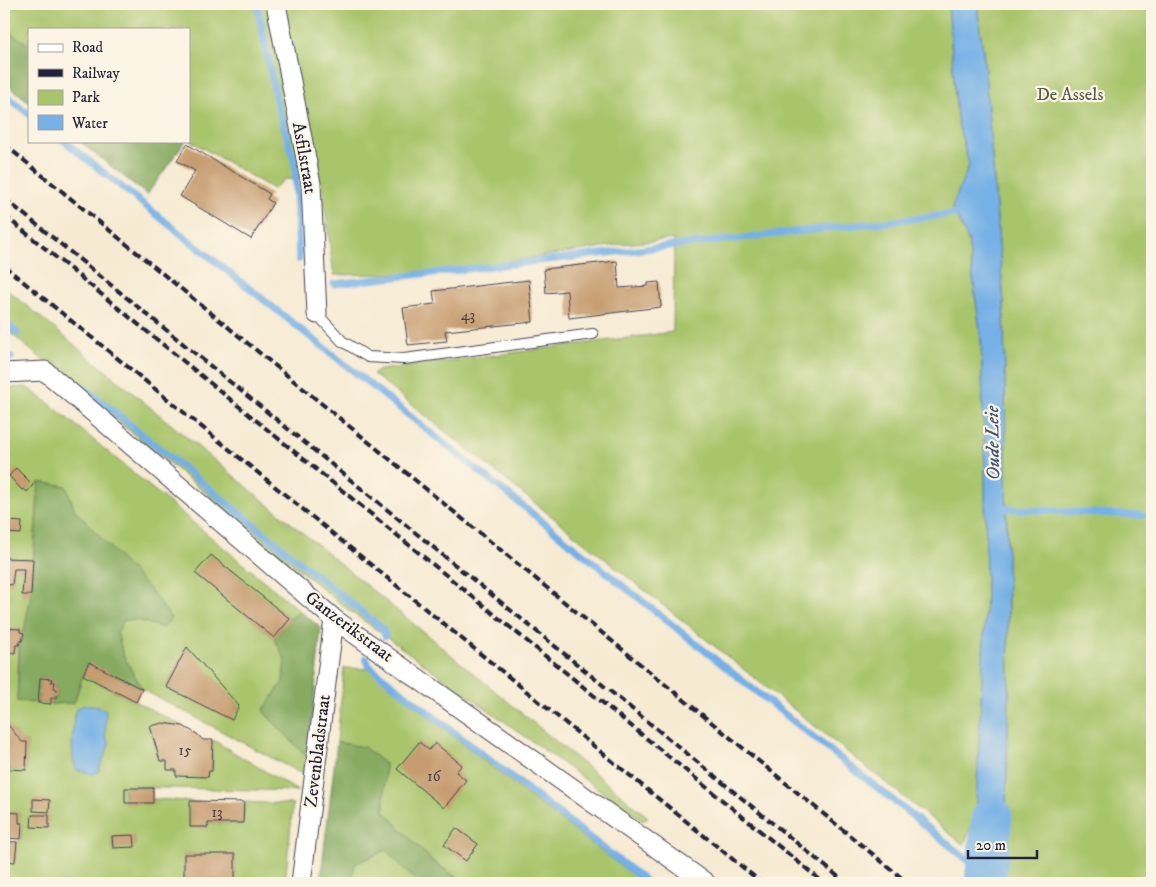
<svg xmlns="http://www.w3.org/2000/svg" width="1156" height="887" font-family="'IM FELL DW Pica',serif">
	<rect width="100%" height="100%" fill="#fcf5e5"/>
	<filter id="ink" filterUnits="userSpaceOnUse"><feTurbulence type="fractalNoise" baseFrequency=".02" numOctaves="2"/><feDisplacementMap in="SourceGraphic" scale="10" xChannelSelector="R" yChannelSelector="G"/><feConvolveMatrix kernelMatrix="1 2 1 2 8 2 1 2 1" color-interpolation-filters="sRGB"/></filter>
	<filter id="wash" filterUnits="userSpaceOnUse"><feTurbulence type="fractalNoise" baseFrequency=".0096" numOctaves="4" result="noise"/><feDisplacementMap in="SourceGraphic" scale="20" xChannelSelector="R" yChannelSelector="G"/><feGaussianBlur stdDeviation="1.12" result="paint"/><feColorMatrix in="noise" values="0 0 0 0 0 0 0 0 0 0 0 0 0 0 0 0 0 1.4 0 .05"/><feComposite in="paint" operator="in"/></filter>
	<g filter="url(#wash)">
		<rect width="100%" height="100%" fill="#f6ead2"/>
		<path fill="#a9c56c" stroke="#667454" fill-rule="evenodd" d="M4,4h944l9,114 12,47 -16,42 15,33 13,99 4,136 1,120 -10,219 -12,31 -591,-471 6,-4 294,-38 1,-93 -51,5 -191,29 -98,2 -13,-95 -36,-1 -12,10 -84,-49v-111h-160v16l-25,-16z
			M977,4h175v879h-65l-4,-8 -79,4 5,-185 -5,-390 -20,-244z
			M4,287l644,530 -5,4 -297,-213 -342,-280z
			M26,387l24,17 250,207 -10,8 -79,-64 -15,18 78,65 11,21 -2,23 -20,29 45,47 -6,16 -160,-85 -19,-34 -6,-23 7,-12h13l27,8 -65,-92 -25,-27 -8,-23 -27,-4 -6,77 -29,-1v-170zM187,648l52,58 -7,13 -66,-32z
			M14,569h10l-2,26h9l-7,38 -4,-1v-3l-16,-1v-44h8z
			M4,644v8h11l1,-7h3l-2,56 34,3 23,-1 9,-28 100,51 -20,-3 -13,3 10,34 7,1v9h9v6l32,1 1,-6h3l1,-31 85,51 -174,-4 1,16h28v-4l37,2v26h18v-4h35l1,-21 49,2 -8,79h-50v-28l-51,-1v29h-180v-22h11l2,-19 4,-3 1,-15 -3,-1v-10l-15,-1v-52l5,4v5l17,1 1,-28h-5l-18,-22zM112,836h22l1,10 -22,2z
			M344,668l25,1 151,120 123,94h-178l-33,-22 -48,-50v-47l-47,-22zM456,829l10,32 -22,-16z
			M387,850l31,33h-30l-23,-4 -1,4h-12l2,-19z"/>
		<path fill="#86aa60" stroke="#54664e" d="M4,29l25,16v57l-25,-20z
			M79,141h106l-38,54z
			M39,482l27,4 8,23 77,82 20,27 -7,10 -27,-8h-13l-7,12 6,23 19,34 -53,-26 -6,12 -9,28 -23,1v-6h5l1,-9 -3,-1v-5l-3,-1v-3l-11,-1 -2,25 -21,-2 3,-60h2l9,-46z
			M300,611l21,17 -13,130 -45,-47 20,-29 2,-23 -11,-21 16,-19z
			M337,742l27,5 21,17 -1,47 48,50 33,22h-47l-32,-33 -31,14 -3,19h-32z"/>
		<path fill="#75b0e6" stroke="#4c6990" d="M948,4h29l7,56 20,244 5,390 -5,189h-7l-24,-19 13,-269 -1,-120 -4,-136 -13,-99 -16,-33 17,-42 -12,-47z
			M84,705h9l13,5 -1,24 4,11 -11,27 -5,2 -16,-4c-8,-11 -4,-48 -1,-61z"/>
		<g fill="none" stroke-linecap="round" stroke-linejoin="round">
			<path stroke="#75b0e6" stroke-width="7" d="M257,4l19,96 19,64 4,95
				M4,94l25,20
				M64,141l909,723
				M334,284l630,-71
				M4,322l13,11
				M4,354l7,3
				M82,386l301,243 2,7
				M998,508l154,8
				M366,658l3,8 279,217
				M1004,879l6,4"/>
			<path stroke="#75b0e6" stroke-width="41" d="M985,883l7,-66"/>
		</g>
		<g id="blocks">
			<path fill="#c69c6f" d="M187,144l83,50 -3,5 6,4 -22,36 -71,-43 15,-25 -18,-10z
				M617,261l2,27 29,-2v-3l11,-1 2,25 -92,11 -2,-27 -21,2 -2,-24z
				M529,280l4,42 -88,9 2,10 -39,4 -5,-37 32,-4 -2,-13z
				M16,468l17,17 -6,7 -3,-3 -2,1 -13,-14z
				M8,521l14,1 -1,12 -13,-1z
				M211,555l79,64 -16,19 -79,-65z
				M4,558l29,1 -2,36h-9l2,-26h-10l-2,16 -8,-1z
				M4,628l16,1v3l4,1 -2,8h-2l-1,4h-3l-1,8 -11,-1z
				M187,647l52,59 -7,14 -66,-33z
				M89,662l53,27 -6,13 -53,-27z
				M40,678l12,1 -1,3h4l-1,6 3,1 -1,9h-5v6l-13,-1z
				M4,720l18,22h5l-1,28 -17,-1v-5l-5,-4z
				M163,723l20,3 14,8 6,6h10l-1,31h-3l-1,6 -32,-1v-6h-9v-9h-7l-10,-35z
				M419,742l10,8 6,-7 27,22 -6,7 10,8 -22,28 -47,-39z
				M125,788h28v15h-28z
				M33,799l17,1 -1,12 -16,-1z
				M190,801l54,1 -1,21h-35v4h-18z
				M4,812l15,1v10h3l-1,16 -17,-1z
				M32,815h17v13l-18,-1z
				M456,828l22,16 -12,17 -22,-16z
				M134,835l1,12 -22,1 -1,-12z
				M4,841l13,1 -2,20 -11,-1z
				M184,854h51v29h-51z"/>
		</g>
	</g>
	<g filter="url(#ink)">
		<use href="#blocks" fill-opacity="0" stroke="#424052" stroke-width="1"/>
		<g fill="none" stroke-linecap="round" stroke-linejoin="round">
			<g stroke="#424052" stroke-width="12">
				<path id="service" d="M317,314l25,27 26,16 36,2 189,-25"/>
			</g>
			<g stroke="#424052" stroke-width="21">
				<path id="minor" d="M276,4l35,180 6,130
					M4,373l41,-2 289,248 372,264
					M301,883l33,-264"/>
			</g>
			<use href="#service" stroke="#fff" stroke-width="10"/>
			<use href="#minor" stroke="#fff" stroke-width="19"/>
			<path stroke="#22223b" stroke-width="4" stroke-dasharray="8 4" stroke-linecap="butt" d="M4,144l904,739
				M4,198l842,685
				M4,215l820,668
				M4,266l758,617"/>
		</g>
	</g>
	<g text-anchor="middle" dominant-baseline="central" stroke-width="4.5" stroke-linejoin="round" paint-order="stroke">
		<g font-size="15" fill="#4b4048">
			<text x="468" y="315">43</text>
			<text x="185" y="750">15</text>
			<text x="434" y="776">16</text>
			<text x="217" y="812">13</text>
		</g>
		<g font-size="18" fill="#515b4c" stroke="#fcf5e5">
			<text x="1070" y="95">De Assels</text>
		</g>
		<g font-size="18" fill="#22223b" stroke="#fcf5e5">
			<text transform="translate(304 158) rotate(80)">Asfilstraat</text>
			<text transform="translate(349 627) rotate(37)">Ganzerikstraat</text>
			<text transform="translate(318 751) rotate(-83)">Zevenbladstraat</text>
		</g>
		<g font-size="19" font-style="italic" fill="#3f5477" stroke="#fcf5e5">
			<text transform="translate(993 443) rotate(-91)">Oude Leie</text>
		</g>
	</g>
	<rect width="1156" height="887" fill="none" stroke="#fcf5e5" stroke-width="20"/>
	<rect x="28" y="28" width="162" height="115" fill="#fcf5e5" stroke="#a5a1a1"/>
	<rect x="38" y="44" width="25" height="8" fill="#ffffff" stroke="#a5a1a1"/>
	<text x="72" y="52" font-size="15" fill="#22223b">Road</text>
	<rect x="38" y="69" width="25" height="8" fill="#22223b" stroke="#a5a1a1"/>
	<text x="72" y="78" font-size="15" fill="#22223b">Railway</text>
	<rect x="38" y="90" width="25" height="15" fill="#a9c56c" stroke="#a5a1a1"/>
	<text x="72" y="102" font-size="15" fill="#22223b">Park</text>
	<rect x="38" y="115" width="25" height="15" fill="#75b0e6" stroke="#a5a1a1"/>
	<text x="72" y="128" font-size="15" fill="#22223b">Water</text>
	<path d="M968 850v8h69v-8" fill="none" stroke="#22223b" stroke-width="2.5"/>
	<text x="976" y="850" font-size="15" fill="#22223b" stroke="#fcf5e5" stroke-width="4" paint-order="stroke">20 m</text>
</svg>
